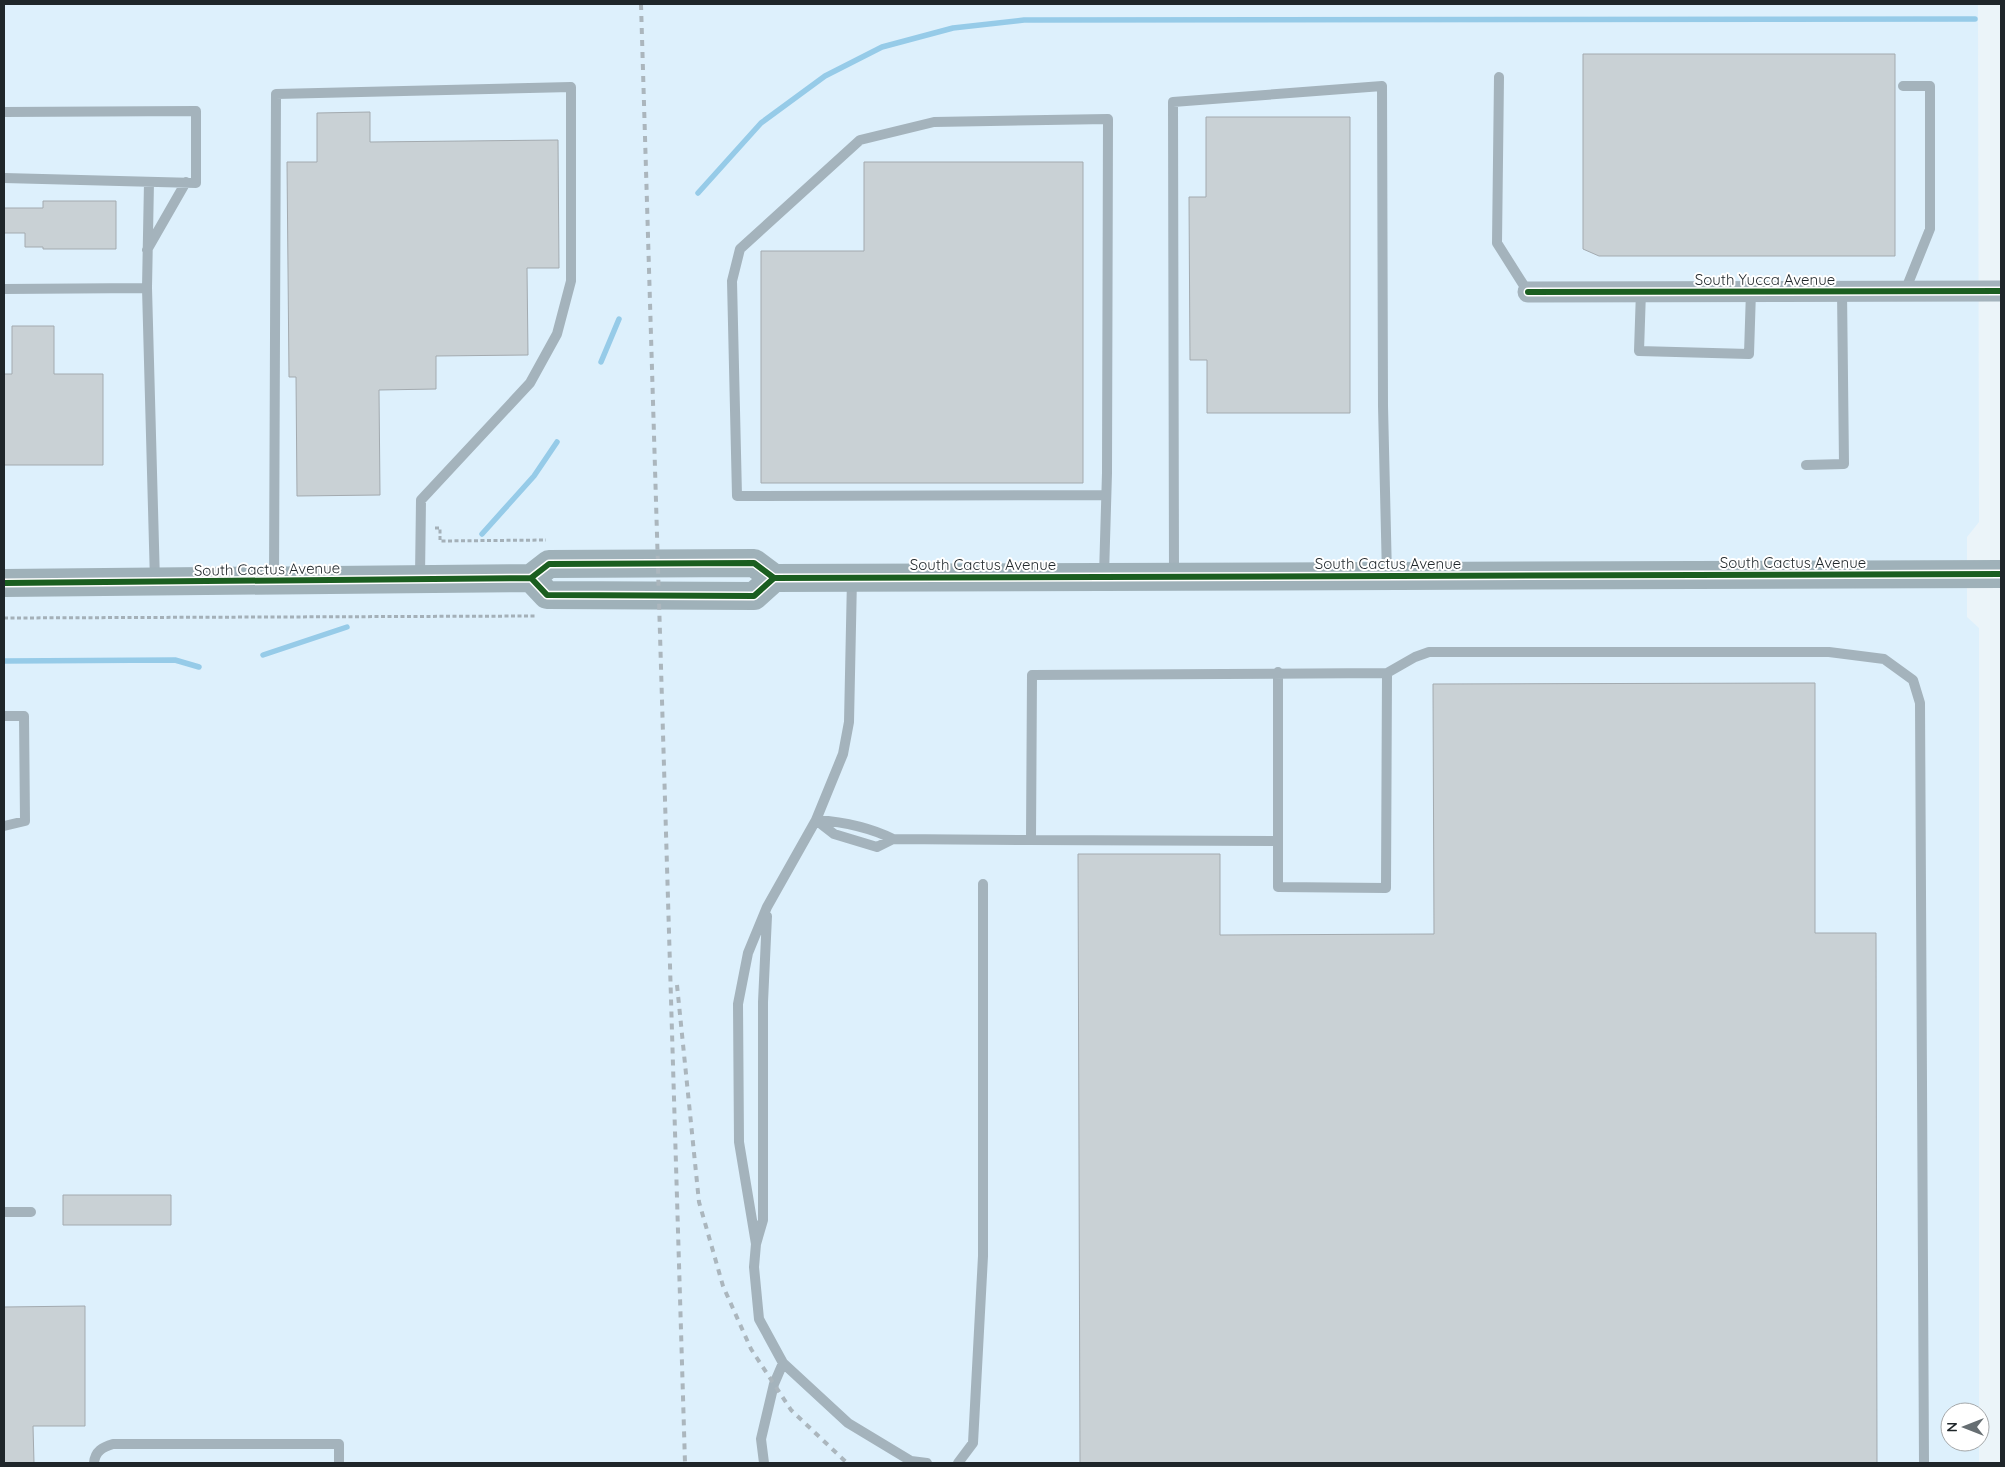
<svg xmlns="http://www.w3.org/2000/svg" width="2005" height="1467" font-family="Quicksand,sans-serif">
	<rect width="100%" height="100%" fill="#ebf4f9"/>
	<path fill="#ddf0fc" d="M4,4h1974l1,518 -12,15v80l12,11v784h-29v30h29v21h-1975z"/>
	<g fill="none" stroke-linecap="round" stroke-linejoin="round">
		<path stroke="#96cbe8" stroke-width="5.5" d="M698,193l63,-70 64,-47 57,-29 71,-19 71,-8 951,-1
			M601,362l18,-43
			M482,534l52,-58 23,-34
			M263,655l84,-28
			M4,661l171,-1 24,7"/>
	</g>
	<path fill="#c9d1d5" stroke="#a3aaaf" d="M1583,54h312v202h-296l-16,-7z
		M370,112v30l188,-2 1,128h-32l1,87 -92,1v33l-57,1 1,105 -83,1 -1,-119h-7l-2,-215h30v-49z
		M1206,117h144v296h-143v-53h-17l-1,-163h17z
		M864,162h219v321h-322v-232h103z
		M43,201h73v48h-73v-2h-18v-14h-21v-25h39z
		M12,326h42v48h49v91h-99v-91h8z
		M1815,683v250h61l1,530h-797l-2,-609h142v81l214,-1 -1,-250z
		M63,1195h108v30h-108z
		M85,1306v120h-52l1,37h-30v-156z"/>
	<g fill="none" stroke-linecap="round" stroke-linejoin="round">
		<path stroke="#a4b0b8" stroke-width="3" stroke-dasharray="4 2.5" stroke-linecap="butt" d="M435,528h5v13l106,-1
			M4,618l532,-2"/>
		<path stroke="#a4b3bc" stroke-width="10" d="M1499,77l-2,166 31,49
			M1903,86h27v143l-25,62
			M4,112l192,-1v72l-192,-5
			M149,182l-2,106 8,294
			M147,250l39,-68
			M4,289l143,-1
			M1641,291l-2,60 110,3 2,-63
			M1806,465l38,-1 -2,-173
			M1104,575l3,-102 1,-354 -174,3 -74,18 -120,109 -8,32 5,215 369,-1
			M1174,575l-1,-473 209,-16 1,320 4,170
			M274,580l2,-486 295,-7v194l-14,53 -27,49 -109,117 -1,77
			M1278,672v215l108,1 1,-215 28,-16 14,-5h400l55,7 29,21 7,23 4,760
			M4,716h20l1,105 -21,5
			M816,820l18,14 43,13 16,-8 138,1 1,-165 355,-2
			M817,820c27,2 52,7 76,19
			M1031,840l247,1
			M767,916l-4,86v218l-7,24 -2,23 5,52 24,44 65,60 63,38 16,2
			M4,1212h27
			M756,1244l-17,-102 -1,-138 10,-51 19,-46 49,-87 27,-66 6,-32 3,-144
			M94,1463c1,-12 9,-16 19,-19h226v19
			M764,1463l-3,-24 13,-55 9,-21
			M958,1463l15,-20 10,-187v-372"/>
		<path stroke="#a4b3bc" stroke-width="21" d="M1528,292l473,-1"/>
		<path stroke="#9fb1b9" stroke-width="28" d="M531,578l16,17 207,1 20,-18
			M4,583l527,-5 18,-14 205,-1 20,15 1227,-4"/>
		<path stroke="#abb6bd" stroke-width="4" stroke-dasharray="6 6" stroke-linecap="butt" d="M641,4l44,1459
			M677,985l22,217 24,84 28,63 40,61 56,53"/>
		<g stroke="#fff" stroke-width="9">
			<path id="cycleway" d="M1528,292l473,-1
				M531,578l16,17 207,1 20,-18
				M4,583l527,-5 18,-14 205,-1 20,15 1227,-4"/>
		</g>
		<use href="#cycleway" stroke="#1b5e20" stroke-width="6"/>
	</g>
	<g text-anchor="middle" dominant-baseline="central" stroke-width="4" stroke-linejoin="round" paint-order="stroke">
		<g font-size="15" fill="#1f262a" stroke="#fff">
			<text x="1765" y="279">South Yucca Avenue</text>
			<text x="1793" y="562">South Cactus Avenue</text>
			<text x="1388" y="563">South Cactus Avenue</text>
			<text x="983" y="564">South Cactus Avenue</text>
			<text transform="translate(267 569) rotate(-1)">South Cactus Avenue</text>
		</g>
	</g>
	<rect width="2005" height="1467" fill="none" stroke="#1f262a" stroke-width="10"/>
	<g transform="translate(1965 1427) rotate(270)"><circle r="24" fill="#ffffff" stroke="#a5a8aa"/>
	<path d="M0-4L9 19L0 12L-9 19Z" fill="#666e72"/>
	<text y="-8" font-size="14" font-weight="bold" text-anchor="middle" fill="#1f262a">N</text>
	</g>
</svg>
